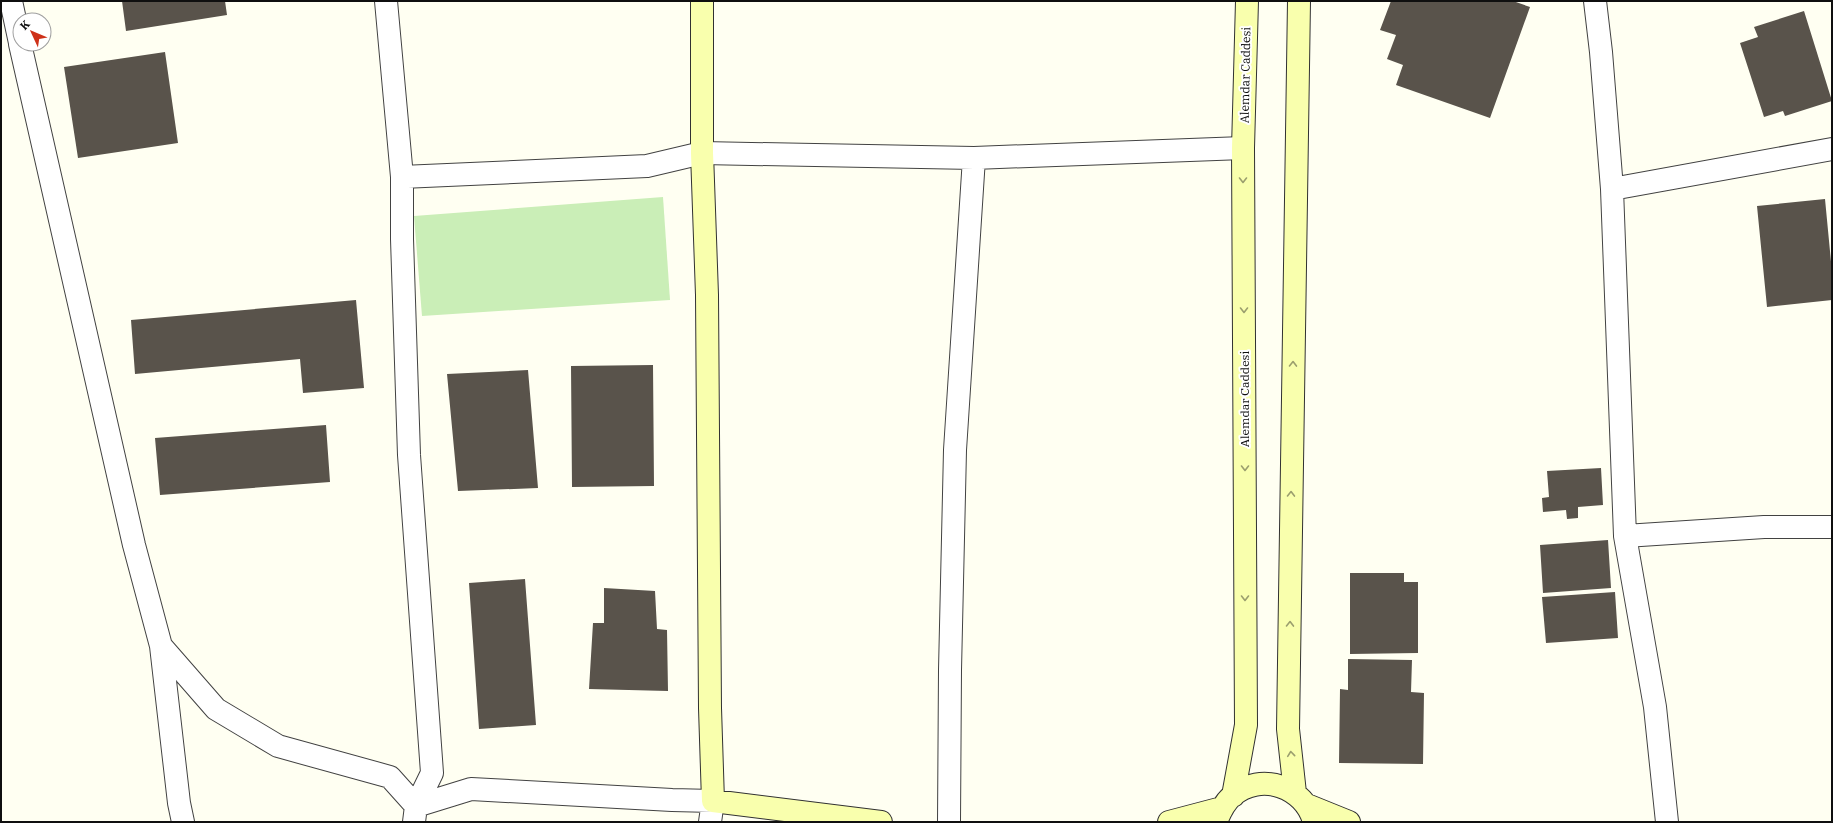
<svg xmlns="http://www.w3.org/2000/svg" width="1833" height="823" font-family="'IBM Plex Serif',serif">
	<rect width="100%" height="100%" fill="#fffff2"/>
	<path fill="#caeeb7" d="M663,197l7,103 -248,16 -8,-100z"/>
	<path fill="#59534b" d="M122,1h103l2,14 -101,16z
		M1391,1h122l17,6 -40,111 -94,-33 7,-20 -16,-6 9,-24 -16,-5z
		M1804,11l28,90 -47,15 -2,-5 -19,6 -24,-74 18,-6 -4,-10z
		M165,52l13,91 -100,15 -14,-91z
		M1825,199l7,73v28l-65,7 -10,-101z
		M356,300l8,88 -61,5 -3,-34 -165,15 -4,-54z
		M653,365l1,121 -82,1 -1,-121z
		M528,370l10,118 -80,3 -11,-117z
		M326,425l4,57 -170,13 -5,-57z
		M1601,468l2,37 -25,2v11l-11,1 -1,-9 -23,2 -1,-14 7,-1 -2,-26z
		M1608,540l3,48 -68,5 -3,-48z
		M1350,573h54v9h14v71l-68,1z
		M525,579l11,146 -57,4 -10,-146z
		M604,588l51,3 2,38 10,1 1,61 -79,-2 4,-66h11z
		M1615,592l3,46 -72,5 -4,-46z
		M1348,659l64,1 -1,32 13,1 -1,71 -84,-1 1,-74 8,1z"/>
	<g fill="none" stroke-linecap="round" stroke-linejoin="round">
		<g stroke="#424242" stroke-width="24">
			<path id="street" d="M11,1l9,42
				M386,1l16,176 245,-11 55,-13 272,5 269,-10
				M1595,1l6,51 11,137 13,347 30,171 12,115
				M20,44l114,501 27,101 18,157 4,19
				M402,177v62l7,216 23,318 -16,33 55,-17 201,11 41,1 -3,21
				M1612,189l220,-40
				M1625,536l139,-9h68
				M161,646l55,63 62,37 112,31 26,29 -2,16
				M949,822l1,-152 5,-220 19,-292"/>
		</g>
		<g stroke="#313131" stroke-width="24">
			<path id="secondary" d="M702,1v152l5,142 3,413 3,93 168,21
				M1295,793l-7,-64 11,-728
				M1233,796l13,-71 -3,-577 4,-147
				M1307,805l42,17
				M1169,822l53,-14
				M1216,822c4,-10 8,-19 16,-26 29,-25 73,-9 82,26"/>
		</g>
		<use href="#street" stroke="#fff" stroke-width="22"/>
		<use href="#secondary" stroke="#f9ffad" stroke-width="22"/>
	</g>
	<defs><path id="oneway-chevron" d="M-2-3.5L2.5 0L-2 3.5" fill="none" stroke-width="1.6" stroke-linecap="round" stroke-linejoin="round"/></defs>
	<g stroke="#9b9f6e">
		<use href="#oneway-chevron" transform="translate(1243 180) rotate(90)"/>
		<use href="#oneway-chevron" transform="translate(1244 310) rotate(90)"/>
		<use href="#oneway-chevron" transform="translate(1293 364) rotate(-89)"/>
		<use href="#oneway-chevron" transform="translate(1245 468) rotate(90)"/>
		<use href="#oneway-chevron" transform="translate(1291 494) rotate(-89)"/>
		<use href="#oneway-chevron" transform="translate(1245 598) rotate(90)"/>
		<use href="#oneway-chevron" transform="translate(1290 624) rotate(-89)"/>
		<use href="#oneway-chevron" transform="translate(1291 754) rotate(-96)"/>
	</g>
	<g text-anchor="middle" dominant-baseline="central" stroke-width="4" stroke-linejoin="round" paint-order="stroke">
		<g font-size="12" fill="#0f0f0f" stroke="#fff">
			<text transform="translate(1245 75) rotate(-89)">Alemdar Caddesi</text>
			<text transform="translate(1244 399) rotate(-90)">Alemdar Caddesi</text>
		</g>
	</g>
	<rect width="1833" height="823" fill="none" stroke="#0f0f0f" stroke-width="4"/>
	<g transform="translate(32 32) rotate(314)"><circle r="19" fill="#ffffff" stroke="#9f9f9f"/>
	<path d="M0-3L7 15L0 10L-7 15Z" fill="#ce3119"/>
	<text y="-6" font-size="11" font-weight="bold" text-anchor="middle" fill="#0f0f0f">K</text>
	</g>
</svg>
